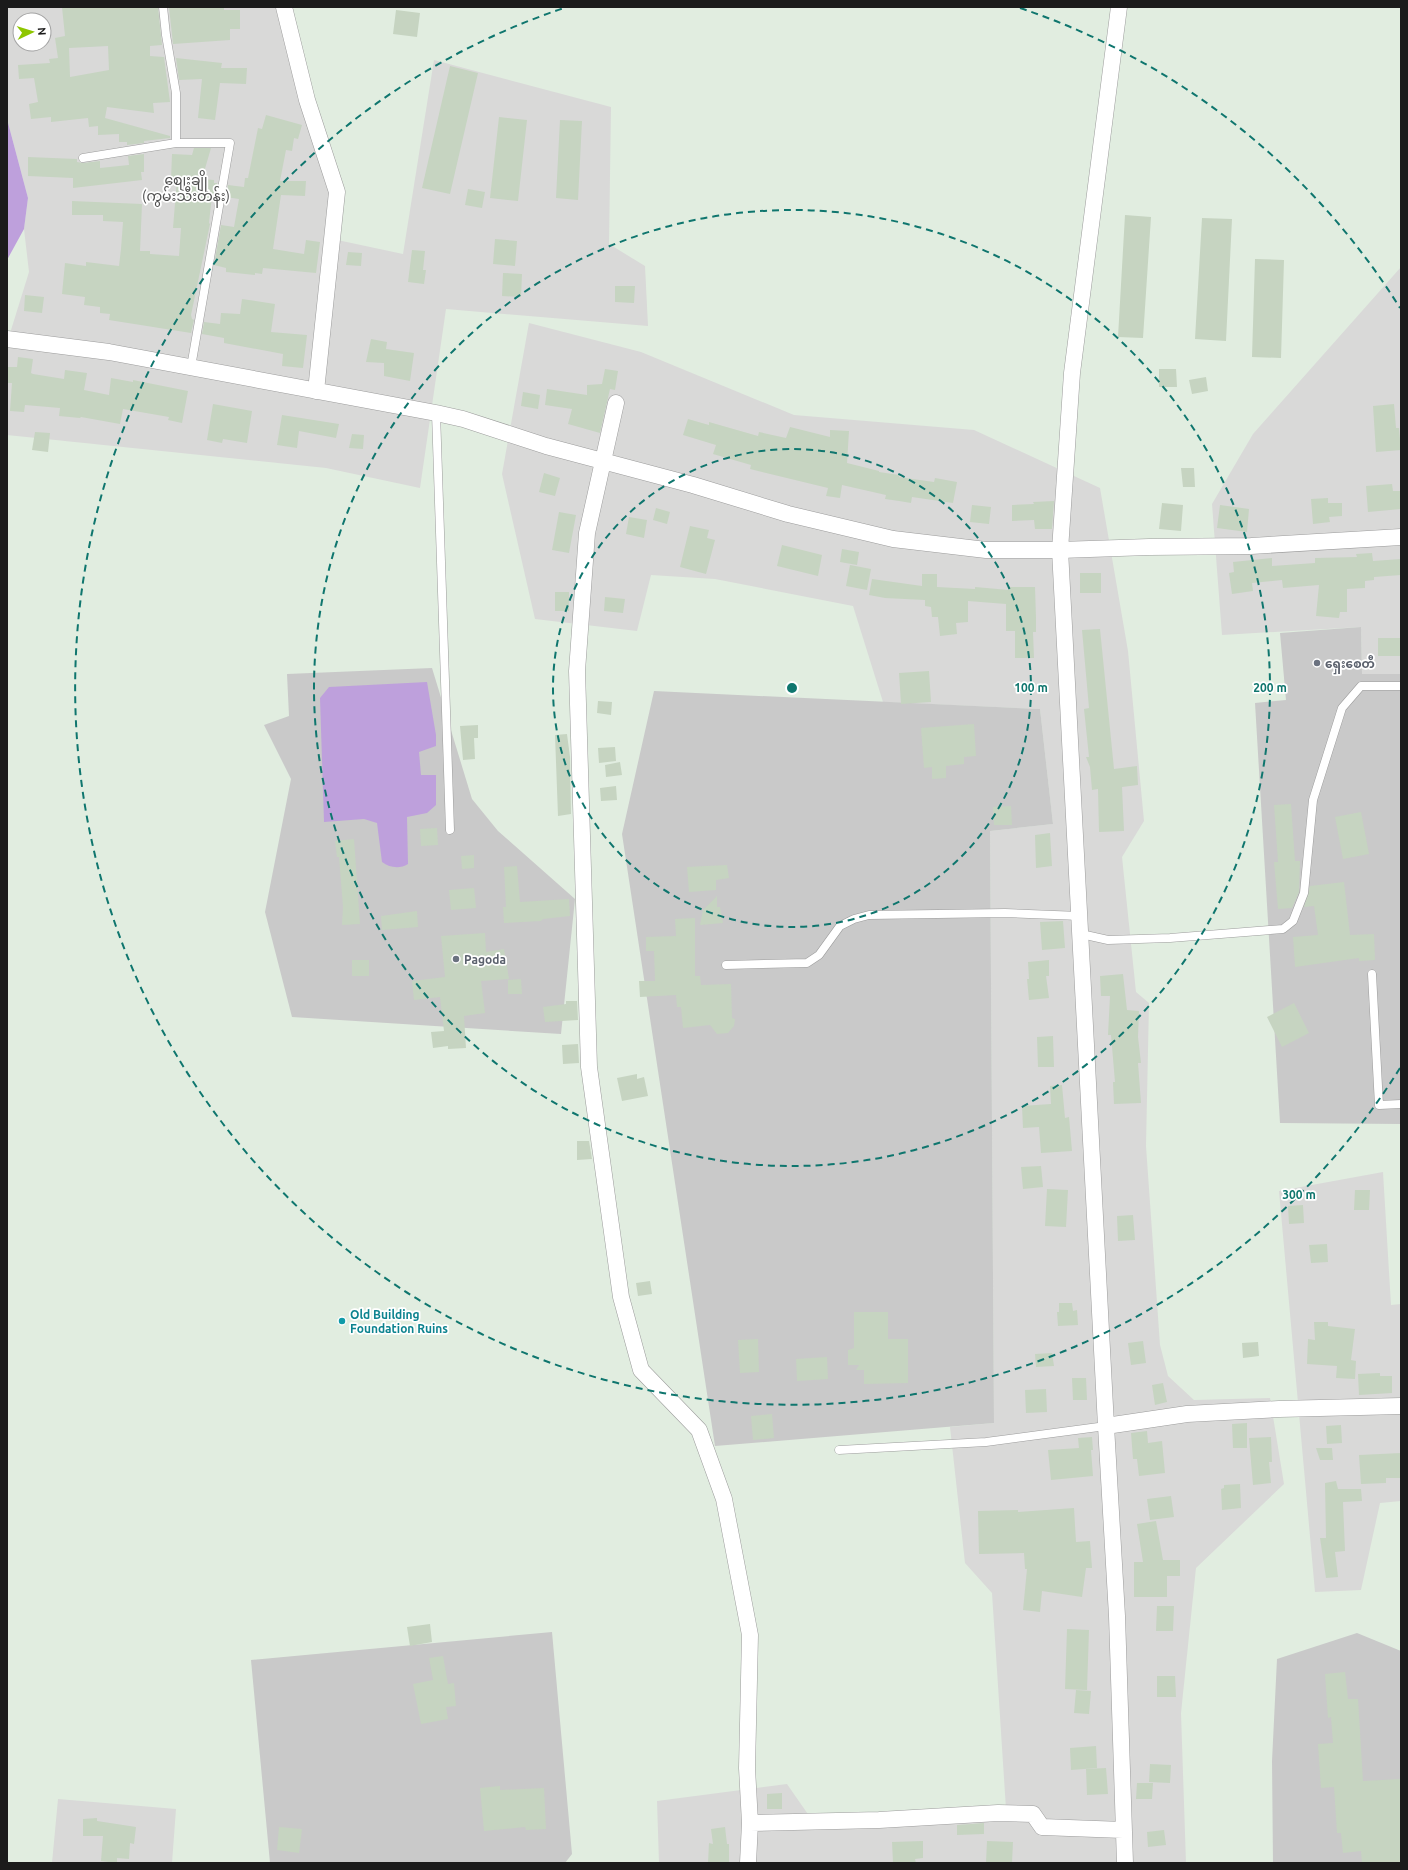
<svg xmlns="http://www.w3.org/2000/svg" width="1408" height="1870" font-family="Ubuntu,'Noto Sans Myanmar',sans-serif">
	<rect width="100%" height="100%" fill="#e1ede0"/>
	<path fill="#d9d9d8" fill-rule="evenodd" d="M7,7h269l56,168 -4,63 75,16 31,-194 177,47 -2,137 36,22 3,60 -202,-17 -26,179 -94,-20 -319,-33v-92l22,-71 -5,-43 4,-31 -21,-79zM20,20h24v24h-24z
		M1401,267v407h-39l-1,-47 -139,8 -10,-131 41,-70z
		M529,323l112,29 153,63 180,15 126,58 28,163 16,170 -22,36 14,135 13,11 -3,143 14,199 8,31 26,24 76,-2 14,86 -88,84 -15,145 5,150h-527l-2,-62 130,-17 25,36 194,-11 -14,-216 -27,-30 -15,-136 44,-4 -4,-592 63,-7 -13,-115 -157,-7 -30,-96 -138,-27 -64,-4 -14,56 -102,-12 -33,-145z
		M1383,1172l8,133 10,-1v197l-21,2 -19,87 -46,2 -36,-401z
		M58,1799l118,10 -4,54h-120z"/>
	<path fill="#c9c9c9" d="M1361,627l1,47h39v450l-121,-1 -25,-420 31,-3 -6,-67z
		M432,668l40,131 26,32 77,68 -14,135 -269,-17 -27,-105 26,-133 -27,-54 25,-9 -2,-42z
		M654,691l386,18 13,115 -63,7 4,592 -279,23 -93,-612z
		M552,1632l20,222 -7,9h-295l-19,-203z
		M1357,1633l44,18v212h-128l-1,-102 5,-102z"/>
	<path fill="#bea0dc" d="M7,119l21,79 -4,31 -17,31z
		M427,682l9,53v11l-17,6 2,23h15v30l-9,8 -20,4 1,47c-8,5 -18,4 -26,-2l-5,-39 -13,-4 -40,3 -4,-124 9,-11z"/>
	<path fill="#c6d4c1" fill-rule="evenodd" d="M62,7h96l4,38 -12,1v10l14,1 6,45 -17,1 1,10 -47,-6 -2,11 65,18v2l-26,3v2l-17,2v-3h-8v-8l-21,1v-9l-9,1 -1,-9 -37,4v-5l-20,2 -2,-15 9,-2 -4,-24 -15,1 -1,-14 32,-2 -1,-4 9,-1 -3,-20 10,-2zM108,46l1,24 -39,7 -1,-29z
		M169,7h55v3h16v19h-10v11l-57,4z
		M396,10l24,3 -3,24 -24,-3z
		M176,58l46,5 -1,5h26l-1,16 -26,-1 -5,37 -17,-2 4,-39 -23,1z
		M450,66l28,7 -28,121 -28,-6z
		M266,115l36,10 -4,14 -4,-1 -2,13 -6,-1 -6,31h26l-1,15 -24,-1 -8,54 31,5 2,-14 14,2 -4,31 -53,-5 -1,6 -7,-1v2l-29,-3v-4l-12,-3 7,-40 13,2 5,-28 -13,-2 2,-12 16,2 1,-9h3l10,-50 4,1z
		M499,117l28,3 -9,81 -28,-3z
		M560,120l22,1 -4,79 -22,-2z
		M194,148h17l-9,31 12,1v3h3l-2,13 -3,-1 -3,28 1,1 -19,91 1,4 2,1 -3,13 -82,-13 1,-6 -10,-1v-6l-16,-2 1,-8 -23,-3 3,-31 21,3v-4l33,4 2,-17 2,-27 -20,-1v-6h-31v-14l70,3 -2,47h10v3l29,2 2,-28h-8l4,-49 -6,1 1,-26 20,1z
		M144,154v18h-3l1,8 -69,8v-10l-45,-2v-19l49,2v3l6,1 17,-2v7l29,-3 -1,-9z
		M468,189l17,3 -3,16 -17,-3z
		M1125,215l26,2 -8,121 -25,-1z
		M1202,218l30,1 -6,122 -31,-2z
		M495,239l22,2 -2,25 -22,-2z
		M412,250l13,1 -2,19h3l-2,14 -16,-2z
		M348,252l14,1 -1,13 -15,-1z
		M1255,259l29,1 -3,98 -29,-1z
		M503,273l19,1 -1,23 -19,-1z
		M615,286h20l-1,17 -19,-1z
		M25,295l19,2 -2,16 -18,-2z
		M242,299l33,5 -4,28 36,3 -4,33 -21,-2 1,-12 -59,-11v-5l-22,-4 2,-12 16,2 1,-11 19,1z
		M371,339l16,3 -1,7 28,4 -4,28 -26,-5v-13l-18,-1z
		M18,357l15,2 -2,14 2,1 31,5 1,-9 22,3 -3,17 25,5 2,-17 22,4v-2l55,11 -6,32 -14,-3 1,-3 -46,-8 -3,15 -39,-7 -1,1 -21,-2 1,-8 -35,-3 -1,7 -14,-1 2,-28h-5v-16h10z
		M605,369l13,2 -3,19 -5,-1 -10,44 -32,-9 4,-15 -27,-4 2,-16 40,6v-10l15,-1z
		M1159,369h17l1,18h-18z
		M1206,377l2,14 -16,3 -3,-14z
		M523,392l17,3 -2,14 -17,-3z
		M213,404l39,7 -5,32 -24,-4 -1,4 -15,-3z
		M1394,404l2,24h3l2,22 -25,2 -3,-46z
		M282,415l57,9 -3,14 -37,-7 -2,17 -20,-3z
		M688,419l21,6v-3l49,14 1,-4 27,6 4,-11 40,10v-7l19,1 -2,32 32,8v1l20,3v2l35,5 1,-4 22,4 -4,21 -41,-6 -1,6 -12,-2 -14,-2 1,-4 -44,-10 -2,13 -14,-2 2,-8 -78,-19 1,-4 -38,-11 3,-9 -33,-10z
		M35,432l15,1 -2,19 -16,-2z
		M352,434l12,1 -1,14 -14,-1z
		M1181,468h13l1,19h-12z
		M544,473l16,5 -5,18 -16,-4z
		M1392,484l1,7h8v18l-33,3 -2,-26z
		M1328,498v5h14v13l-13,1 1,5 -17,2 -2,-25z
		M1054,501l-2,28h-17l-1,-9 -22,1v-16l22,-1 -1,-2z
		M1162,503l21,2 -2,26 -22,-2z
		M972,505l19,2 -2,17 -19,-2z
		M1220,505l29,4 -2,23 -30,-4z
		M656,508l14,4 -3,12 -14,-4z
		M559,512l17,3 -7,38 -17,-3z
		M629,517l18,3 -3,18 -18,-4z
		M690,526l19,4 -2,8 8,2 -9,34 -26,-7z
		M782,545l40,10 -4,21 -41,-10z
		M842,549l17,3 -2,13 -17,-3z
		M1372,553l1,8 28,-2v16l-27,2v3l-9,1v7l-18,1v23h-7l-1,6 -23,-2 3,-31 -36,3 -1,-8 -30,3 1,8 -21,3 -3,-21 5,-1 -1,-10 39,-4v8l43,-3v-5l42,-1 -1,-3z
		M850,565l21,4 -4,21 -21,-4z
		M1080,573h21v20h-21z
		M922,574h15v13l38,2v-2l34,3v-3h26l1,31v14h-3l1,26h-19v-27h-9v-27l-38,-3v21l-12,1 1,11 -17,2 -2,-19h-6l-1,-10 -6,-1v-6l-40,-2 -16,-3 3,-16 50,7z
		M555,592h14v19h-14z
		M605,597l20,2 -2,14 -19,-2z
		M1100,629l14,140 23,-3 1,19 -16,2 2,44 -25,1 -1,-43 -6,1 -2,-23 -4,-10h3l-5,-48 5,-1 -7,-78z
		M1378,638h23v18h-23z
		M929,671l2,31 -30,2 -2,-31z
		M598,701l14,1 -1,13 -14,-2z
		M974,724l2,32 -12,1v7l-18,2v12l-14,1v-12l-8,1 -3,-40z
		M478,725v13h-4l1,21 -12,1 -3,-34z
		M567,734l3,23 1,57 -13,2 -3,-81z
		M615,747l1,14 -17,2 -1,-15z
		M620,762l2,13 -16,2 -1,-12z
		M616,786l1,14 -16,1 -1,-13z
		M1291,804l4,57h5l-1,31 -7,16 -14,1 -4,-47h4l-4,-57z
		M1011,806l1,19h-18l-1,-18z
		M1361,812l8,42 -26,5 -8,-42z
		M437,828l1,17 -17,1 -1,-17z
		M1050,833l2,33 -16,2 -1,-33z
		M354,839l6,85 -18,1 1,-18 -4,-50h-2l-2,-16z
		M474,855v13l-12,1 -1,-13z
		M727,865l2,13 -13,2v10l-27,2 -2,-25z
		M517,866l3,36 49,-3 1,17 -27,3 -2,2 -37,2 -1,-16h3l-2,-40z
		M1344,882l6,53 24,-1 1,26 -16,1v-3l-64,9 -2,-30 25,-2 -4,-29 -10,1 6,-21z
		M474,888l2,20 -25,2 -2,-20z
		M717,896v11h3l3,16 -23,2 3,-15z
		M417,911l1,16 -36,3 -1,-14z
		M695,918v58h5l1,9 30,-1 1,34 3,1 -1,7 -6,7 -11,1 -7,-9 -27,3 -2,-21h-4l-1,-12 -36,2 -1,-16h16l-1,-30h-8v-14l30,-1 -1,-17z
		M1063,921l2,27 -23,2 -2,-28z
		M485,933l1,19 18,-3 5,30 -28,2 4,32 -21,3 2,32 -18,1v-3l-15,2 -2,-16 13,-1 -4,-34 -26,3 -2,-19 33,-4 -4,-41z
		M352,960h17v16h-17z
		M1049,960v16h-3l3,22 -20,2 -2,-21h2l-1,-17z
		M1123,974l4,36 12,1 -1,26 3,26h-3l3,40 -27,1 -1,-22h2l-4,-47h-3l2,-39h-9l-1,-20z
		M521,979l1,15h-14v-14z
		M566,1001h11l1,19 -33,2 -2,-15 23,-3z
		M1294,1003l15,30 -27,14 -15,-30z
		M1053,1036l1,31h-16l-1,-30z
		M578,1044l1,19 -16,1 -1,-19z
		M637,1074v5l7,-2 4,19 -26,5 -5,-23z
		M1062,1085l3,33 4,-1 3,34 -31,2 -2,-26 -16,1 -1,-22 29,-2 -1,-18z
		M577,1141h12l3,18 -15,1z
		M1041,1166l2,21 -20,2 -2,-22z
		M1047,1189l21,1 -2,37 -21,-1z
		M1355,1190h15l-1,20h-15z
		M1303,1205l1,18 -15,1 -1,-18z
		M1133,1215l2,25 -17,1 -1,-25z
		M1327,1244l1,18 -17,1 -2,-18z
		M650,1281l2,13 -14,2 -2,-13z
		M1059,1303h13l1,8 4,-1 1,15 -20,1 -1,-14h2z
		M854,1312h34v27h20v44l-44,1v-14h-8l3,-5h-11v-15l6,-2z
		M1314,1322h14v4l27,3 -4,31 5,1 -1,18 -19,-1 1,-12 -30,-2 1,-25 7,1z
		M758,1339l1,33 -19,1 -2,-33z
		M1143,1341l3,22 -15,2 -3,-22z
		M1258,1342l1,14 -16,2 -1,-15z
		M1052,1353l2,13 -18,1 -1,-13z
		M827,1357l1,22 -31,2 -1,-22z
		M1380,1373v3h12v17l-33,2 -1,-21z
		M1072,1378h14l1,22h-14z
		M1163,1383l4,19 -12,3 -3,-20z
		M1046,1389l1,23 -21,1 -1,-23z
		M772,1414l2,24 -21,2 -2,-24z
		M1247,1423v25h-14l-1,-24z
		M1341,1425l1,18 -15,1 -1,-18z
		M1147,1431l1,12 14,-2 3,32 -26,3 -2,-17h-4l-2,-26z
		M1092,1437l1,13h-2l2,26 -42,4 -3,-30 31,-2 -1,-10z
		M1271,1437l1,25h-3l2,21 -18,2 -4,-47z
		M1316,1448h16l1,12h-13z
		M1401,1453v25h-15v5l-25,1 -2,-29z
		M1336,1481l2,8h23l1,12 -19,1 2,49 -10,1 3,25 -12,1 -6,-40h6l-1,-55z
		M1240,1484l1,24 -19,2 -1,-21 3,-1v-3z
		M1171,1496l3,21 -24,3 -3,-21z
		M1074,1508l2,34 14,-1 2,27h-6l-4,29 -40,-6 -2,21 -17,-2 4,-41h-2l-1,-16 -45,1 -1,-43 40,-1v2z
		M1156,1521l7,39h17v16h-13v21h-33v-35h9l-6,-38z
		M1157,1606h17l-1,25h-17z
		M430,1624l2,18 -22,4 -3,-19z
		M1067,1629l22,1 -2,60 -22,-1z
		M443,1656l5,28 6,-1 2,23 -10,1 2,12 -27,5 -8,-40 20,-4 -4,-22z
		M1345,1672l3,27h10l5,82 37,-2 1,84h-39l-1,-12 -18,2 -2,-20h-4l-3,-46 -13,1 -3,-44 15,-1 -2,-26 -3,1 -3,-44z
		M1157,1676h18l1,21h-19z
		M1076,1690l15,1 -2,23 -15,-1z
		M1096,1746l1,22 -26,2 -1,-22z
		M1150,1764l21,1 -1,18 -21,-1z
		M1106,1768l2,26 -21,1 -1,-26z
		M1137,1783h16l-1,16h-16z
		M500,1786v4l44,-2 2,41 -20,1 -1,-3 -41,4 -4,-43z
		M782,1793v16h-15v-15z
		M97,1818v3l39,6 -2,17 -4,-1 -1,16 -12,-1v5l-16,-2 2,-25h-20v-17z
		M984,1823v11l-27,1v-10z
		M279,1827l23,2 -3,24 -22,-3z
		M725,1827l2,17h2v19h-21l1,-20 4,1 -2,-15z
		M1164,1830l2,15 -18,2 -1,-15z
		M923,1841v17l-8,1 1,4h-23l-1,-21z
		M987,1841l26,1 -1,21h-26z"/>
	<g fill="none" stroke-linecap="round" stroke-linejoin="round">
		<g stroke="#9c9c9c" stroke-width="9">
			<path id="service" d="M163,7l3,28 10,58v50
				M83,158l93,-15h54l-39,224
				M436,413l14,417
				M1081,934l27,6 62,-2 113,-9 10,-8 11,-28 9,-93 29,-92 19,-22h40
				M726,965l81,-2 12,-8 21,-29 14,-7 15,-4 136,-2 75,3
				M1372,974l7,131 22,-1
				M839,1450l147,-8 120,-16"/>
		</g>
		<g stroke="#9c9c9c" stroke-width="17">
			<path id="minor" d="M284,7l23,93 30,92 -21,199
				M1119,7l-47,366 -12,177 46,876 11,190 8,247
				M7,339l102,13 327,61 27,6 83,27 147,39 95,29 105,25 93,11h74l89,-3 102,-1 150,-9
				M616,403l-29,130 -10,138 12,396 32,230 20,73 58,60 25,69 26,136 -3,133 3,55 -2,40
				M1106,1426l81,-12 92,-5 122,-3
				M750,1823l129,-3 119,-7 35,1 9,13 81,3"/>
		</g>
		<use href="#service" stroke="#fff" stroke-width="8"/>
		<use href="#minor" stroke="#fff" stroke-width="16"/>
	</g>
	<g fill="none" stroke="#0f766e" stroke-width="2" stroke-dasharray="7 5">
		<circle cx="792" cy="688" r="239"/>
		<circle cx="792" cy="688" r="478"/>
		<path d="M1400 1068A717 717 0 1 1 564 8M1020 8A717 717 0 0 1 1400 308"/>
	</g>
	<g fill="#6b7280" stroke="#fff" stroke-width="1.5">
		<circle cx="1317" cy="663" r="4"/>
		<circle cx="456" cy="959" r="4"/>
	</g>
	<circle fill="#0f9aa8" stroke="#fff" stroke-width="1.5" cx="342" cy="1321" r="4"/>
	<g text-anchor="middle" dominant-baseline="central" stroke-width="3.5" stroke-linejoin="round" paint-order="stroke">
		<g font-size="12" font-weight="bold" fill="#5b616d" stroke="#fff" text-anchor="start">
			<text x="1325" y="663">ရှေးစေတီ</text>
			<text x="464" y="959">Pagoda</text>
		</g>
		<g font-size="12" font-weight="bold" fill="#0d838f" stroke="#fff" text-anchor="start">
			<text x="350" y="1314">Old Building<tspan x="350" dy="14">Foundation Ruins</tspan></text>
		</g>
		<g font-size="14" fill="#4e4e4e" stroke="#fff">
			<text x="186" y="180">စျေးချို<tspan x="186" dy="16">(ကွမ်းသီးတန်း)</tspan></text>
		</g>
	</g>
	<circle cx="792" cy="688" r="6" fill="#0f766e" stroke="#fff" stroke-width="2"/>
	<g font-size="12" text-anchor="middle" font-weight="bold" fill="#0f766e" stroke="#fff" stroke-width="3.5" stroke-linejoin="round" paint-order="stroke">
		<text x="1031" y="692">100 m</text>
		<text x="1270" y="692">200 m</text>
		<text x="1299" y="1199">300 m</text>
	</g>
	<rect width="1408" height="1870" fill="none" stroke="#1b1b1b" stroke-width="16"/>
	<g transform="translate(32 32) rotate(86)"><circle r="19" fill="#ffffff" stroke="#a4a4a4"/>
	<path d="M0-3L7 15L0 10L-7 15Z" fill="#8ec600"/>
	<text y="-6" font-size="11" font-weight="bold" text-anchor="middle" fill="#1b1b1b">N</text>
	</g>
</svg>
